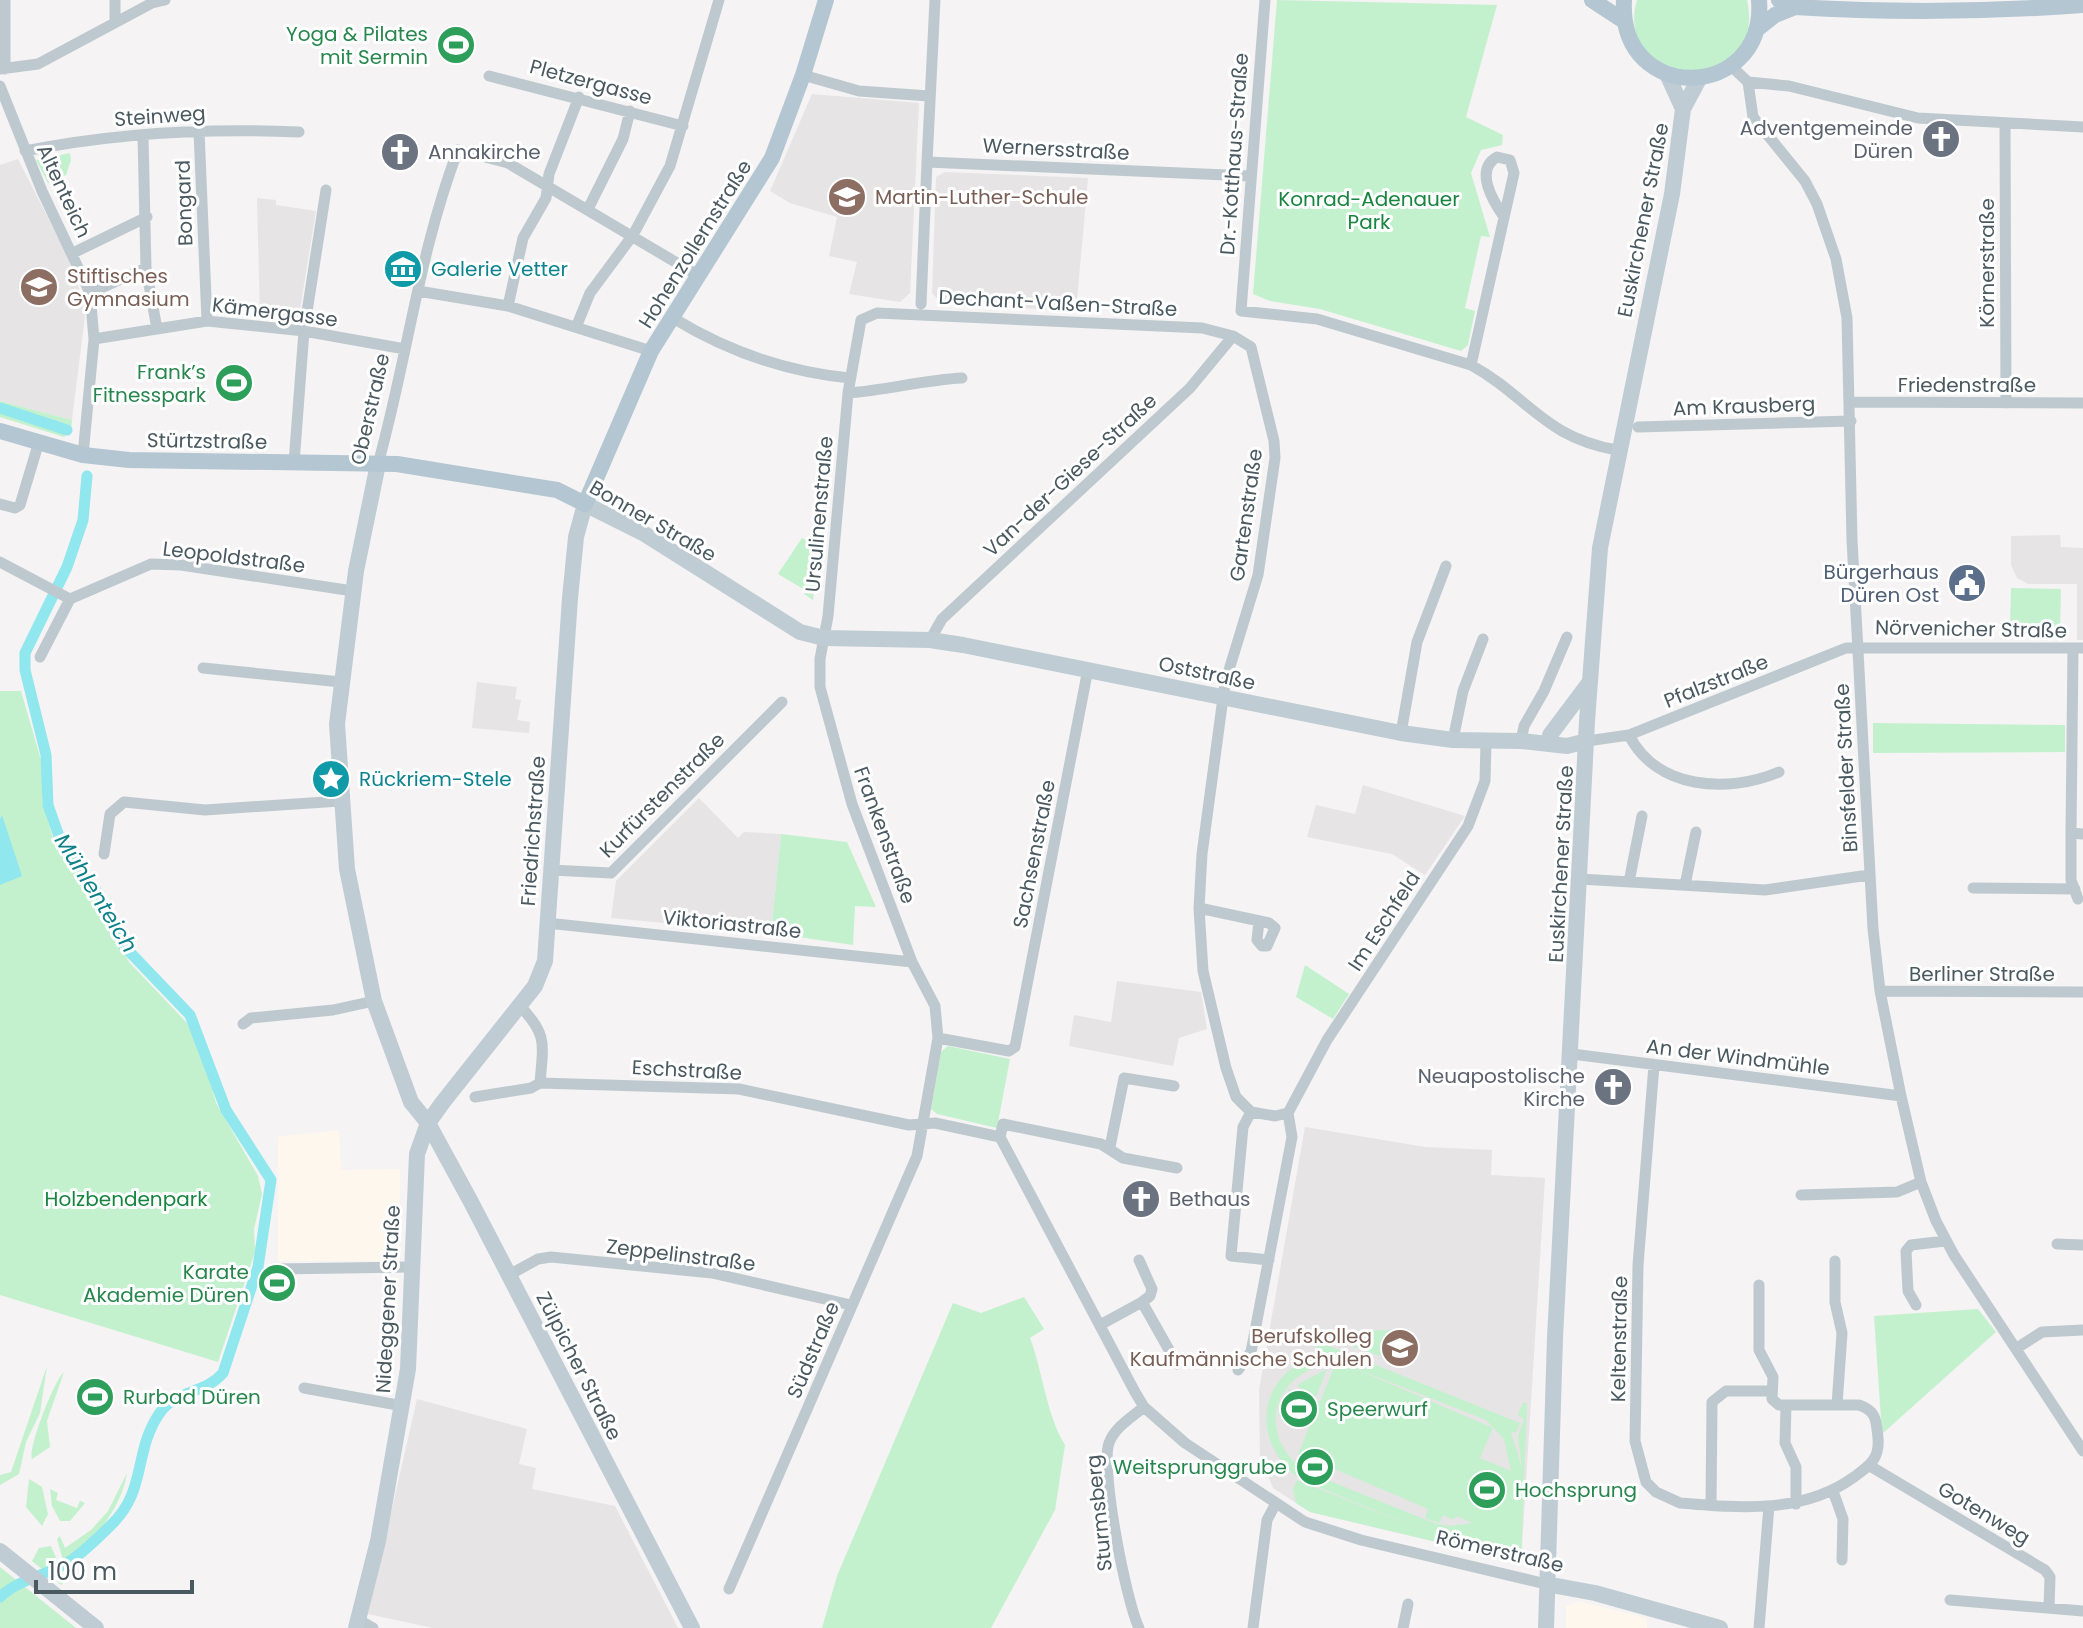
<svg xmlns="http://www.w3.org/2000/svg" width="2083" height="1628" font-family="Poppins,sans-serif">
	<rect width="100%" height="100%" fill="#f5f3f3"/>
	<path fill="#fdf7ee" d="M339,1130l2,40 59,-1v92h-122v-124z
		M1578,1601l69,17v10h-81v-22z"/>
	<path fill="#e6e4e5" d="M812,94l107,9 -9,190 -10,9 -51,-8 8,-32 -28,-6 8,-39 -47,-14 -20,-12z
		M18,159l47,92 18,48 2,17 -13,104 -72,-19v-236z
		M945,172l143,6 -12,133 -134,-7 -10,-11 4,-116z
		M257,198l19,2v5l40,6 -18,111 -38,-5z
		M2060,535l1,12 22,1v92h-6v-56h-49l-11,-6 -6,-13v-29z
		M477,682l40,5 -2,12 6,1 -4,20 13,2 -1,11 -57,-5z
		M1363,785l102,31 -40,59 -33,-21 -85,-17 9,-32 39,9z
		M699,798l39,40 6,-6 37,2 -10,99 -160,-15 5,-37z
		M1117,981l84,11 6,37 -28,9 -6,28 -104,-20 5,-31 37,7z
		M1305,1127l120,20 67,3 -1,25 54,3 -24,384 -211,-50 -37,-24 -13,-31 -1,-67z
		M417,1399l110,30 -8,35 17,4 -4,21 83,17 63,122h-245l-65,-14z"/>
	<path fill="#c3f1ce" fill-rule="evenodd" d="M1277,0l220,5 -31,112 37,18 -1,10 -21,5 -10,23 19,64 -9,-1 -16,72 10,3 -7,34 -7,6 -141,-42 -50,-8 -17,-7z
		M1637,0h110c22,98 -136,89 -110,0z
		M70,153l1,7 -5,15 -18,8 -12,-23z
		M0,401l72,19 -1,10 -7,7 -64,-20z
		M802,538l9,4 -1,9 3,1 -7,23 9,4 -2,21 -9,-6 1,-4 -27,-16z
		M2011,588l50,1 -1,39 -50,-1z
		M0,691h21l22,76 -1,34 10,34 55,84 22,43 58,61 17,36 12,44 42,73 4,18 -8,35 1,23 -37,110 -218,-67z
		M1873,723l192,2v27l-192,1z
		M781,834l66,8 29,65 -21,-1 -2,39 -82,-12z
		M1305,965l44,29 -16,25 -37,-22z
		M948,1046l62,13 -13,69 -60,-14 -6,-5 10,-57z
		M1024,1297l20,32 -14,9c13,34 16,76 35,107l-10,65 -64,118h-169l15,-52 116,-273 28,10z
		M1978,1309l18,23 -114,102 -8,-118z
		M1402,1330l-3,15 -19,11 -63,-22 1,-3z
		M1319,1342l201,81 -4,10 -5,-1 11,36 -4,-31 6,-18 -6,-4 5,-12h4l-6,159 -211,-50 -14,-9 -3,-14 4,-9 135,54 -131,-54c-52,-38 -45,-104 17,-126l-3,-2zM1336,1362l-16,40 -5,-2 12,-31 -30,16 13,13 -21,-9 -11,26 31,13 -11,26 12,5 -4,10 14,6 5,-10 103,44 -3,9 14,5 4,-8 11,5 2,-4 17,7 -25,3 -14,-3 -129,-52c-52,-39 -30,-101 31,-109zM1349,1366l137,54 18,19 7,32 -31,-13 13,-30z
		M47,1366l-7,47 -14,29 -7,32 -19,11v-10l11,-3z
		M64,1372l-17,49 3,26 -18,12c-4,-11 22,-78 32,-87z
		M127,1473c-5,33 -33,72 -64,87l-6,-21 3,-3 5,12 26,-18 17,-19z
		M29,1479l13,8 6,27 -6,12 -16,-19z
		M50,1489l8,4 -2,7 21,8 3,-7 5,2 -15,18h-10l-8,-15z
		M51,1546l15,35 -5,4 -29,-24 7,-13z
		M0,1567l76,61h-76z"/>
	<path fill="#90e7ed" d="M2,815l20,61 -22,9v-66z"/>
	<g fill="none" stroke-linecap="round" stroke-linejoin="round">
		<path stroke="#90e7ed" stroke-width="11" d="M0,408l67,22
			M0,1597c20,-19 47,-21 70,-36 15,-10 29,-24 41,-36 36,-34 22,-72 48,-111 17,-25 45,-19 64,-41l35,-106 13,-87 -45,-70 -36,-95 -67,-70 -23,-49 -40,-57 -12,-34 -2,-50 -21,-85v-17l42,-86 16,-47 4,-44"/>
		<path stroke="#bec9cf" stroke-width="11" d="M115,0v22
			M935,0l-8,162 322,14
			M1265,0l-24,311 76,8 154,46c58,32 72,72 146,85
			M1731,66l17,16 5,35 52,64 12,23 19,55 11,59 5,222 21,389 7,62 21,105 20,86 15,39 18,34 129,196
			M0,69l38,-5 114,-61 13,-3
			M5,69v-69
			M803,75l56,16 70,5
			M489,76l194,50
			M1748,82l41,4 129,32 165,9
			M0,86l42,105 48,102 4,46 -11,116
			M2005,124l1,279
			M199,131l8,190
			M143,136l3,132 11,61
			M25,151c90,-18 182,-23 274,-19
			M588,209l35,-70 7,-28
			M73,253l74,-36
			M418,291l90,15 143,45
			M90,293l56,-25
			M921,304l6,-142
			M508,306l15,-68 23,-40 3,-24 30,-77
			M673,318c54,33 114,54 177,60
			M577,325l13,-32 43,-58 37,-69 49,-166
			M94,339l113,-18 97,10 101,18
			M1471,365l43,-192 -4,-13 -13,-3c-23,13 -4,44 7,60
			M848,393c40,-3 75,-13 114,-15
			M1851,402l232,1
			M1638,427l213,-6
			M294,463l10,-132 22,-141
			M378,464c29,-104 41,-212 80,-314l50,13 191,113
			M0,504l15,4 5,-3 18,-60
			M0,562l70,37
			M930,640l12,-21 248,-231 43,-52
			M2073,648l-2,185 12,1
			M40,657l30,-58 81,-35 30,1 172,26
			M203,668l138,14
			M1401,733l16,-91 29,-76
			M1629,735c27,54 98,59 150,37
			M1453,740l10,-49 20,-52
			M1521,741l3,-15 20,-35 23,-54
			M1587,741l42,-6 217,-87h237
			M2071,833v47l7,19
			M104,854l6,-40 14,-12 81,8 135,-9
			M551,870l60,3 171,-171
			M1580,879l185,11 104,-15
			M1629,882l13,-66
			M1685,885l11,-53
			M1973,888l102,1
			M1199,908l70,15 6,5 -8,18h-5l-5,-6 2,-19
			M547,923l365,39
			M1880,991l203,1
			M243,1024l8,-6 82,-8 41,-9
			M938,1038l71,13 6,-4 73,-378
			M1572,1054l329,42
			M1654,1065l-16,200 -3,176 11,41 10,10 24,11c60,5 123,11 174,-26 15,-11 26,-18 24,-39 -2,-17 -1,-27 -19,-33h-80l-7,-6 1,-22 -14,-27v-65
			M540,1083l199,6 170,36 26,-2 65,14
			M475,1097l56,-9 9,-5c3,-39 8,-48 -20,-77
			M1251,1112l-8,15 -12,129 38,4
			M1000,1137l135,255 9,15 41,36 120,79 56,18 185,44
			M1000,1137l3,-13 98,20 22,14 54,10
			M1110,1147l14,-69 50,8
			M1801,1195l96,-3 24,-10
			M2057,1244l26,1
			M1139,1260l13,29 -2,7 -8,6
			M1835,1261v41l7,31 -5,72
			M276,1269l136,-2
			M509,1275l29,-16 13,-2 161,16 139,32
			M1916,1305l-8,-14 -2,-40 5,-6 34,-4
			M1100,1325l42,-23 35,62
			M2017,1348l25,-16 41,-2
			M1238,1370l13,-18 41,-215 -4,-24
			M304,1388l99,18
			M1786,1405l-1,38 11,24v37
			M1870,1466l175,104 5,7 -1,31
			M1833,1491l10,28 -1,41
			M1711,1505l1,-103 14,-11h46
			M729,1589l188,-433 21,-118 -3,-32 -23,-44 -60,-158 -32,-117v-28l8,-43 20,-223 13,-73 16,-7 325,15 31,8 18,11 23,94 1,17 -17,117 -33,108 -23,171 -3,54 4,63 23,97 10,29 15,15 24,4 13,-3 39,-73 141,-214 17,-45 1,-39
			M1950,1600l133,11
			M359,1620l14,8
			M1139,1628c-13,-27 -39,-160 -30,-185 6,-16 23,-26 35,-36
			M1253,1628l14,-108 8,-15
			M1403,1628l5,-24
			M1759,1628l10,-122"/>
		<path stroke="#bfccd4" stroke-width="16" d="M1667,74l16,35
			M378,464l-22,107 -19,153 10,145 27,132 37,101 17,21 43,79 221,426
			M1550,735l39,-52
			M0,1551l96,77
			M1546,1584l49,9 125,35
			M356,1628l22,-87 30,-172 9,-215 11,-31 15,-21 92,-116 10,-25 25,-363 6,-61 9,-33 58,29 157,99 24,6 106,2 33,5 438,88 52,7 68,1 46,5 20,-5
			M1546,1628l9,-290 32,-617 13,-173 72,-354 11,-85 16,-30"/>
		<path stroke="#b3c6d1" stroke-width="16" d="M1592,0l32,21
			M1624,0c-6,106 143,101 135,0
			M1779,0l16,7c97,6 192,5 288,-2
			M1756,30l19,-15 20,-8
			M0,431l83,24 46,5 268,4 160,26 28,14 66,-153 121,-193 31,-83 23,-75"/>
	</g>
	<defs>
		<g id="stadium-disc" transform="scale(2)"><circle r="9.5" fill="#2e9e5b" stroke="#fff"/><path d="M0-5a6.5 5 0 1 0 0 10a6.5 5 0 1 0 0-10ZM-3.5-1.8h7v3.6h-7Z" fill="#fff"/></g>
		<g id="church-disc" transform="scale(2)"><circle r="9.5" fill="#6b7280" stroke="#fff"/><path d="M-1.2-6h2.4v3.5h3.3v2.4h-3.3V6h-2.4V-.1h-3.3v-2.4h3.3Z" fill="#fff"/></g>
		<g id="school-disc" transform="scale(2)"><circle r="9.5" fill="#8d6e63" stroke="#fff"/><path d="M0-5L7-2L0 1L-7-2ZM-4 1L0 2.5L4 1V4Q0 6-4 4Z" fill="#fff"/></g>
		<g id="museum-disc" transform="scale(2)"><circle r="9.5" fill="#0f9aa8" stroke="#fff"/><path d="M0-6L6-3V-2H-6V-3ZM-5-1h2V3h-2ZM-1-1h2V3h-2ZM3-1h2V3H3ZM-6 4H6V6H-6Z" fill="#fff"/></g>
		<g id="civic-disc" transform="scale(2)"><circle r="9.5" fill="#5c6f8a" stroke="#fff"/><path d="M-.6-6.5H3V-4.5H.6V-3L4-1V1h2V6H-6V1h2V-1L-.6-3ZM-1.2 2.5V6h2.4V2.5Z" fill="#fff"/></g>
		<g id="sight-disc" transform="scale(2)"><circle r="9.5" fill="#0f9aa8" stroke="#fff"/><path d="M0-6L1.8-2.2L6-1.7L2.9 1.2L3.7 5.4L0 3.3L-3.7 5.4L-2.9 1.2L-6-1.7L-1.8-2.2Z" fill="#fff"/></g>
	</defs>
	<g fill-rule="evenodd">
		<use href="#stadium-disc" x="456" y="45"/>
		<use href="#church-disc" x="1941" y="139"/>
		<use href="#church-disc" x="400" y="152"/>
		<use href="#school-disc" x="847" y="197"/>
		<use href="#museum-disc" x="403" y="269"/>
		<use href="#school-disc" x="39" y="287"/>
		<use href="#stadium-disc" x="234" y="383"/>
		<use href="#civic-disc" x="1967" y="583"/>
		<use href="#sight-disc" x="331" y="779"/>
		<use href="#church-disc" x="1613" y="1087"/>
		<use href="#church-disc" x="1141" y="1199"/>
		<use href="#stadium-disc" x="277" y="1283"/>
		<use href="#school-disc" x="1400" y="1348"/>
		<use href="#stadium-disc" x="95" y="1397"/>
		<use href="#stadium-disc" x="1299" y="1409"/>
		<use href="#stadium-disc" x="1315" y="1467"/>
		<use href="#stadium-disc" x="1487" y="1490"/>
	</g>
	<g text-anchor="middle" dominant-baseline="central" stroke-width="6" stroke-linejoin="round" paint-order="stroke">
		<g font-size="20" fill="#27864d" stroke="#fff" text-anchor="end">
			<text x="428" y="34">Yoga &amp; Pilates<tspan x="428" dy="23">mit Sermin</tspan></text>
			<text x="206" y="372">Frank’s<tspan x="206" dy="23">Fitnesspark</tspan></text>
			<text x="249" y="1272">Karate<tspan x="249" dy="23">Akademie Düren</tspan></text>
			<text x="123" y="1397" text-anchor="start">Rurbad Düren</text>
			<text x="1327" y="1409" text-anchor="start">Speerwurf</text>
			<text x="1287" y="1467">Weitsprunggrube</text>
			<text x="1515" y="1490" text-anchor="start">Hochsprung</text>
		</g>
		<g font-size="20" fill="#4a5960" stroke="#fff">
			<text transform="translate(591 82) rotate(15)">Pletzergasse</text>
			<text transform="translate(160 116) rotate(-4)">Steinweg</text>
			<text transform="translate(1056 149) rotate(3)">Wernersstraße</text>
			<text transform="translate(1234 154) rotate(-86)">Dr.-Kotthaus-Straße</text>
			<text transform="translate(64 191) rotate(65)">Altenteich</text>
			<text transform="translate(184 203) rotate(-92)">Bongard</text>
			<text transform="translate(1643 220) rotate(-79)">Euskirchener Straße</text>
			<text transform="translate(695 244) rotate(-58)">Hohenzollernstraße</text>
			<text transform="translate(1987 263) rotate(-90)">Körnerstraße</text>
			<text transform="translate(1058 303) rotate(3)">Dechant-Vaßen-Straße</text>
			<text transform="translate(275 312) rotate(7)">Kämergasse</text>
			<text x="1967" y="385">Friedenstraße</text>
			<text transform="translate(1744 406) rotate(-2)">Am Krausberg</text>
			<text transform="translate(370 409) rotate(-77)">Oberstraße</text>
			<text transform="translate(207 441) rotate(1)">Stürtzstraße</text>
			<text transform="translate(1070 475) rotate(-43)">Van-der-Giese-Straße</text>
			<text transform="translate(819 514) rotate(-85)">Ursulinenstraße</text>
			<text transform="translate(1246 515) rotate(-82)">Gartenstraße</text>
			<text transform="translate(653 521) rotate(30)">Bonner Straße</text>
			<text transform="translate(234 557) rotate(7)">Leopoldstraße</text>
			<text transform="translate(1971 629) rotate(1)">Nörvenicher Straße</text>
			<text transform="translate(1207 673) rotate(12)">Oststraße</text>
			<text transform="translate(1716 681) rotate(-22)">Pfalzstraße</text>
			<text transform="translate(1846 768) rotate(-93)">Binsfelder Straße</text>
			<text transform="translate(662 795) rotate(-45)">Kurfürstenstraße</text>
			<text transform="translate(533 831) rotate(-86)">Friedrichstraße</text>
			<text transform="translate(885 835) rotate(70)">Frankenstraße</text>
			<text transform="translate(1034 854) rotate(-79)">Sachsenstraße</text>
			<text transform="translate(1561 864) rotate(-87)">Euskirchener Straße</text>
			<text transform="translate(1384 921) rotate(-57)">Im Eschfeld</text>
			<text transform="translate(732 924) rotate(6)">Viktoriastraße</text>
			<text x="1982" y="974">Berliner Straße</text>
			<text transform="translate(1738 1057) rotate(7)">An der Windmühle</text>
			<text transform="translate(687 1070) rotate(3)">Eschstraße</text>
			<text transform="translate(681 1255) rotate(7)">Zeppelinstraße</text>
			<text transform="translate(388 1299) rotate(-87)">Nideggener Straße</text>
			<text transform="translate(1619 1339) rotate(-89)">Keltenstraße</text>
			<text transform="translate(813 1350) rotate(-67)">Südstraße</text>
			<text transform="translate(579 1366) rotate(63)">Zülpicher Straße</text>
			<text transform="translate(1099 1513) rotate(-96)">Sturmsberg</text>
			<text transform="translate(1984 1513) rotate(31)">Gotenweg</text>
			<text transform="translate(1500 1551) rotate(13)">Römerstraße</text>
		</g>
		<g font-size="20" fill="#5b616d" stroke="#fff" text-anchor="end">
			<text x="1913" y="128">Adventgemeinde<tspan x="1913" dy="23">Düren</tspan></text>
			<text x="428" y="152" text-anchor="start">Annakirche</text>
			<text x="1585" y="1076">Neuapostolische<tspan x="1585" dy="23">Kirche</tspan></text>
			<text x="1169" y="1199" text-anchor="start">Bethaus</text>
		</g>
		<g font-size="20" fill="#785e54" stroke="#fff" text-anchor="start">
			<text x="875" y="197">Martin-Luther-Schule</text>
			<text x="67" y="276">Stiftisches<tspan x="67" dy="23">Gymnasium</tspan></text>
			<text x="1372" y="1336" text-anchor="end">Berufskolleg<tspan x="1372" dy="23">Kaufmännische Schulen</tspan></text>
		</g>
		<g font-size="20" fill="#17853f" stroke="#fff">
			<text x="1369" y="199">Konrad-Adenauer<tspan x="1369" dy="23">Park</tspan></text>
			<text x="126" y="1199">Holzbendenpark</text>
		</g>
		<g font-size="20" fill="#0d838f" stroke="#fff" text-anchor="start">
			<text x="431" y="269">Galerie Vetter</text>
			<text x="359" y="779">Rückriem-Stele</text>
		</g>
		<g font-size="20" fill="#4e5e75" stroke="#fff" text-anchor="end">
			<text x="1939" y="572">Bürgerhaus<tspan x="1939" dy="23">Düren Ost</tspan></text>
		</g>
		<g font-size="22" font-style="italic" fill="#0d8189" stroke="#fff">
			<text transform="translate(96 893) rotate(58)">Mühlenteich</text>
		</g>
	</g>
	<path d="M36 1580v12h156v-12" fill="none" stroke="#4a5960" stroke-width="4"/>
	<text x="48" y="1580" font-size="24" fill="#4a5960" stroke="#ffffff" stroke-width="6" paint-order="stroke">100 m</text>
</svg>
